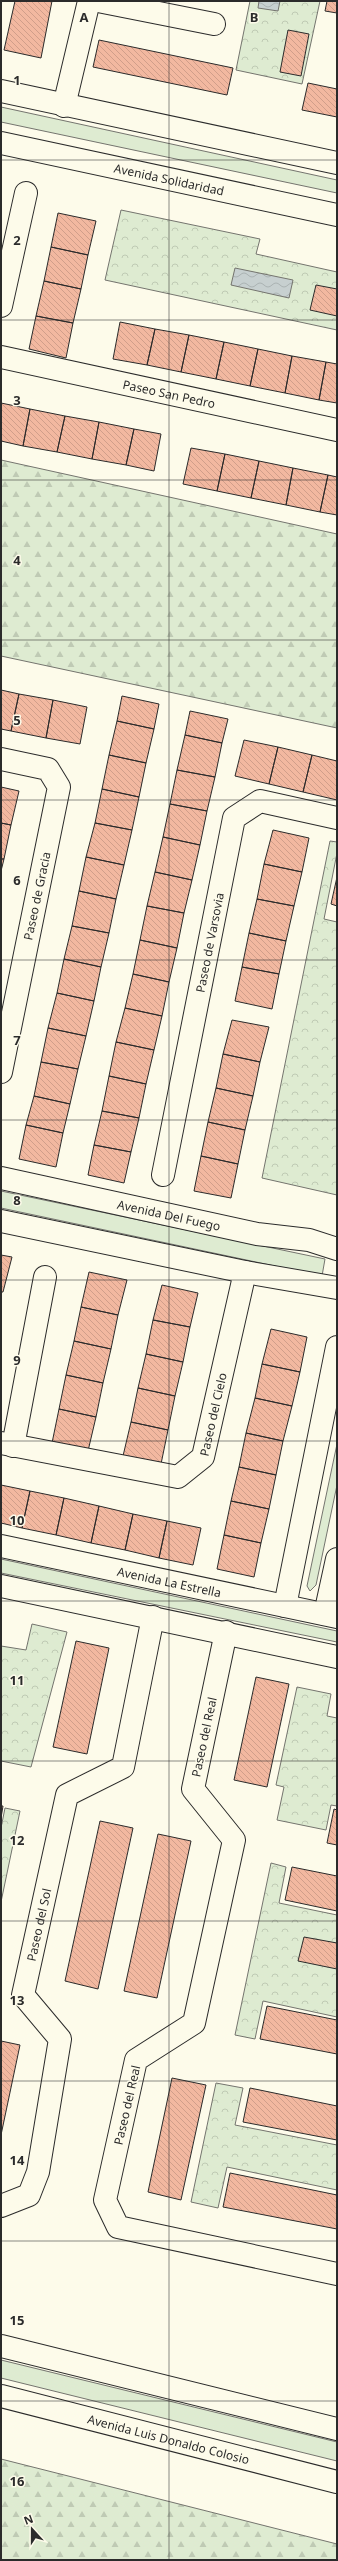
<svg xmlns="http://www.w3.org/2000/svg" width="338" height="2561" font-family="'Noto Sans',sans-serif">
	<defs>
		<pattern id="forest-firs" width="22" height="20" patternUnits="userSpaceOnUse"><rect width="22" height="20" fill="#deebd1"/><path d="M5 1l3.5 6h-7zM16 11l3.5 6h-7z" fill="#bfcab4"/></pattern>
		<pattern id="park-crowns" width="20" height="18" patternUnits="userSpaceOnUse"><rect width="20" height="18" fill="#deebd1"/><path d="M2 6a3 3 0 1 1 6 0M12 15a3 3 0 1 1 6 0" fill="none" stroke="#bfcab4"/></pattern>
		<pattern id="water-waves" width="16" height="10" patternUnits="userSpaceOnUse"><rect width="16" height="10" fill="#c7d0d0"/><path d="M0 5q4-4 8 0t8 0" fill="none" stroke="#abb3b3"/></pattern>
		<pattern id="building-back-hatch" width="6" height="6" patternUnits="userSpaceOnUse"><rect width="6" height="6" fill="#f2b8a0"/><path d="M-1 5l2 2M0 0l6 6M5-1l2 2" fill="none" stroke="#d09e8a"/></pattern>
	</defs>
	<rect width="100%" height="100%" fill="#fdfbea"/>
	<path fill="#deebd1" stroke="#74746e" d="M1,107l336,73v13l-336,-71z
		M1,1191l324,68 -3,17 -321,-68z
		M337,1444v41l-21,100 -6,6 -3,-5z
		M1,1559l336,72v11l-336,-69z
		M1,2360l336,82v19l-336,-83z"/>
	<path fill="url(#forest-firs)" stroke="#74746e" d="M1,460l336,74v194l-336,-72z
		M1,2459l336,85v16h-336z"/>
	<path fill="url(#park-crowns)" stroke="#74746e" d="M250,1h70l-18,83 -66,-14z
		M121,210l139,29 -4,15 81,18v58l-232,-50z
		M330,841l7,1v11l-13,66 13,3v273l-75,-17z
		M32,1624l35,8 -36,135 -30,-6v-115l25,4z
		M297,1687l34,7 -4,22 10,2v88l-6,-1 -5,25 -49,-10 7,-33 -8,-2z
		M5,1808l15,3 -19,91v-74z
		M271,1863l15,4 -7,36 58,12v102l-74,-16 -8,38 -20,-4z
		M216,2083l27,5 -8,37 102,20v45l-110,-23 -9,41 -27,-6z"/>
	<path fill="url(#water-waves)" stroke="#74746e" d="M259,1h21l-2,10 -20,-3z
		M235,268l58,12 -4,18 -58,-13z"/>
	<path fill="url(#building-back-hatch)" stroke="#2b2b2b" d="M15,1h37l-11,57 -37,-8z
		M327,1h10v12l-12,-2z
		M288,30l21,4 -8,42 -21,-4z
		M99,40l134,28 -6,27 -134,-28z
		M308,83l29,6v28l-35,-7z
		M58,213l38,8 -8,34 -37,-8z
		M51,247l37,8 -7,34 -37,-8z
		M44,281l37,8 -8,34 -37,-7z
		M316,285l21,4v27l-27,-6z
		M36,316l37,7 -7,35 -37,-9z
		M120,322l35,7 -8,36 -34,-6z
		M155,329l34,6 -8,37 -34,-7z
		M189,335l35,7 -8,37 -35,-7z
		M224,342l34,7 -8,37 -34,-7z
		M258,349l34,7 -7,37 -35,-7z
		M292,356l34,6 -7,38 -34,-7z
		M326,362l11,2v39l-18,-3z
		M1,403l29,6 -7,37 -22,-5z
		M30,409l35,7 -8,36 -34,-6z
		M65,416l34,6 -7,37 -35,-7z
		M99,422l35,7 -8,36 -34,-6z
		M134,429l27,5 -7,37 -28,-6z
		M191,448l34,6 -8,37 -34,-7z
		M225,454l34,7 -8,37 -34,-7z
		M259,461l34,7 -7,37 -35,-7z
		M293,468l35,7 -8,37 -34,-7z
		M328,475l9,2v38l-17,-3z
		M1,690l18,4 -8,37 -10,-2z
		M19,694l34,6 -7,38 -35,-7z
		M122,696l37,8 -5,25 -37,-8z
		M53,700l34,7 -7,37 -34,-6z
		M190,711l38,8 -6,24 -37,-8z
		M117,721l37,8 -8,34 -37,-8z
		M185,735l37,8 -7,34 -38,-7z
		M244,740l34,7 -9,37 -34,-8z
		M278,747l34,8 -9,37 -34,-8z
		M109,755l37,8 -7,34 -37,-8z
		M312,755l25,6v39l-34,-8z
		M177,770l38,7 -8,34 -37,-7z
		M1,787l18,4 -8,34 -10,-2z
		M102,789l37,8 -7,33 -37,-7z
		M170,804l37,7 -7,34 -37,-8z
		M1,823l10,2 -7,34h-3z
		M95,823l37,7 -8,35 -38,-8z
		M273,830l36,8 -7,34 -38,-8z
		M163,837l37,8 -8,35 -37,-8z
		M86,857l38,8 -8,34 -37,-8z
		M1,859h3l-3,12z
		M264,864l38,8 -8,34 -37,-7z
		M155,872l37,8 -8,33 -37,-7z
		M337,877v29l-6,-2z
		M79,891l37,8 -7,34 -37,-7z
		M257,899l37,7 -8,35 -37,-8z
		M147,906l37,7 -7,35 -37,-8z
		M72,926l37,7 -8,34 -37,-8z
		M249,933l37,8 -7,33 -37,-7z
		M140,940l37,8 -8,34 -36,-8z
		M64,959l37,8 -7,34 -37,-8z
		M242,967l37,7 -7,35 -37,-8z
		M133,974l36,8 -7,34 -37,-8z
		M57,993l37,8 -8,35 -38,-8z
		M125,1008l37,8 -8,34 -38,-8z
		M232,1020l37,7 -9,35 -37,-8z
		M48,1028l38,8 -8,33 -37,-7z
		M116,1042l38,8 -8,34 -37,-8z
		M223,1054l37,8 -7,34 -37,-8z
		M41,1062l37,7 -8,35 -36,-8z
		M109,1076l37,8 -7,34 -37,-7z
		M216,1088l37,8 -8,34 -37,-8z
		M34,1096l36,8 -7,29 -37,-8z
		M102,1111l37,7 -8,34 -37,-7z
		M208,1122l37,8 -7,34 -37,-8z
		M26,1125l37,8 -7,34 -37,-8z
		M94,1145l37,7 -7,31 -36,-8z
		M201,1156l37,8 -7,34 -37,-7z
		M1,1255l11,2 -9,35h-2z
		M89,1272l38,8 -9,35 -37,-8z
		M162,1285l36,8 -8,34 -37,-7z
		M81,1307l37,8 -7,34 -37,-8z
		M153,1320l37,7 -7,35 -37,-8z
		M271,1329l36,8 -7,35 -38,-8z
		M74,1341l37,8 -8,34 -37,-8z
		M146,1354l37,8 -8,34 -37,-8z
		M262,1364l38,8 -8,34 -37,-8z
		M66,1375l37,8 -7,34 -37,-8z
		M138,1388l37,8 -7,34 -37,-8z
		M255,1398l37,8 -9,35 -37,-8z
		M59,1409l37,8 -8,34 -36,-8z
		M131,1422l37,8 -7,34 -38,-8z
		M246,1433l37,8 -7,34 -37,-8z
		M239,1467l37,8 -7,34 -38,-8z
		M1,1485l29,6 -8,37 -21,-5z
		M30,1491l34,7 -8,37 -34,-7z
		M64,1498l35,8 -8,37 -35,-8z
		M231,1501l38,8 -8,34 -37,-8z
		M99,1506l34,8 -8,36 -34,-7z
		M133,1514l34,7 -8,37 -34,-8z
		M167,1521l34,7 -8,37 -34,-7z
		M224,1535l37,8 -7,34 -37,-8z
		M76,1641l33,7 -22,106 -34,-7z
		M256,1677l33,7 -22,103 -33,-7z
		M1,1806h2l-2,12z
		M334,1809l3,1v35l-10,-2z
		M100,1821l33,7 -35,161 -33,-8z
		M158,1834l33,7 -34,157 -33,-7z
		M292,1867l45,9v35l-52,-11z
		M304,1937l33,6v26l-39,-8z
		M267,2006l70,14v34l-77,-15z
		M1,2041l19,4 -19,90z
		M172,2078l34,7 -25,115 -33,-8z
		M250,2088l87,18v34l-94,-18z
		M230,2173l107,22v34l-114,-22z"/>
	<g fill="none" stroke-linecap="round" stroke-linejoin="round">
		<g stroke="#2b2b2b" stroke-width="24">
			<g id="minor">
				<path d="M98,1l116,23"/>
				<path d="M1,91l336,72"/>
				<path d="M64,106l25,-105"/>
				<path id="s1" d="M1,143l336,72"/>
				<path d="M1,306l25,-113"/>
				<path id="s2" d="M1,357l336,73"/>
				<path d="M1,759l47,10 11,18 -58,285"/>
				<path id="s3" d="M163,1175l71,-357 26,-17 77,17"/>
				<path id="s4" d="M1,1178l256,56 52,6 28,9"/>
				<path d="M1,1221l244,51 92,16"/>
				<path id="s5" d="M1,1443l177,34 25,-20 42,-185"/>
				<path d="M13,1446l32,-169"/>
				<path id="s6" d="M1,1546l336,71"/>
				<path d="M1,1586l336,71"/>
				<path d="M285,1606l52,-259"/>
				<path d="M325,1614l12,-55"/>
				<path d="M226,1632l-33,157 41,51 -40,183 -58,37 -31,140 13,27 219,47"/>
				<path id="s7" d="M1,2206l28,-11 9,-23 22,-133 -37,-44 44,-200 56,-28 30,-150"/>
			</g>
		</g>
		<g stroke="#2b2b2b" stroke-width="24">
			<g id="primary">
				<path d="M1,2346l336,83"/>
				<path id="s8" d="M1,2396l336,86"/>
			</g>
		</g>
		<use href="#minor" stroke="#fdfbea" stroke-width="22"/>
		<use href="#primary" stroke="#fdfbea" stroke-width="22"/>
	</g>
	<path fill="none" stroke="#2b2b2b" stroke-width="1" stroke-opacity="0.55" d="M169,1v2559M1,160h336M1,320h336M1,480h336M1,640h336M1,800h336M1,960h336M1,1120h336M1,1280h336M1,1441h336M1,1601h336M1,1761h336M1,1921h336M1,2081h336M1,2241h336M1,2401h336"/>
	<g text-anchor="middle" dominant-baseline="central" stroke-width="3" stroke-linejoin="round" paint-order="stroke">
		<g font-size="12" fill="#2b2b2b" stroke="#fdfbea">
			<text stroke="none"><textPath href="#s1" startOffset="172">Avenida Solidaridad</textPath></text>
			<text stroke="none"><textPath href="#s2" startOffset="172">Paseo San Pedro</textPath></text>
			<text transform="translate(37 896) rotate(-78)">Paseo de Gracia</text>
			<text stroke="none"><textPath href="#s3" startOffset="237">Paseo de Varsovia</textPath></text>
			<text stroke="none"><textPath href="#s4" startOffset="172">Avenida Del Fuego</textPath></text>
			<text stroke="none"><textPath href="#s5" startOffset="256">Paseo del Cielo</textPath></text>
			<text stroke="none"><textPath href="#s6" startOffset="172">Avenida La Estrella</textPath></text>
			<text transform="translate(204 1737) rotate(-78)">Paseo del Real</text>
			<text stroke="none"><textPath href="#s7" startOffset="319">Paseo del Sol</textPath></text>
			<text transform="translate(127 2105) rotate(-77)">Paseo del Real</text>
			<text stroke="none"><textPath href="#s8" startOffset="173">Avenida Luis Donaldo Colosio</textPath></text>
		</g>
	</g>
	<g font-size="13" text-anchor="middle" font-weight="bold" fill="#2b2b2b" stroke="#fdfbea" stroke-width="3" stroke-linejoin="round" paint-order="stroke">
		<text x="84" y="22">A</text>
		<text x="254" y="22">B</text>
		<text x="17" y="85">1</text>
		<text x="17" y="245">2</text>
		<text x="17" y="405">3</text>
		<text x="17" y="565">4</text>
		<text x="17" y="725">5</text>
		<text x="17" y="885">6</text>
		<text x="17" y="1045">7</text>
		<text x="17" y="1205">8</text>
		<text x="17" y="1365">9</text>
		<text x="17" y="1525">10</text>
		<text x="17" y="1685">11</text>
		<text x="17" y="1845">12</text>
		<text x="17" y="2005">13</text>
		<text x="17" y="2165">14</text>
		<text x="17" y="2325">15</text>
		<text x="17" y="2486">16</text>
	</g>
	<rect width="338" height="2561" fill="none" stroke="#2b2b2b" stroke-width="4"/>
	<g transform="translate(32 2529) rotate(339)" stroke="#fdfbea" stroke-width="3" paint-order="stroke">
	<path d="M0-3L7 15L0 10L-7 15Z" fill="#2b2b2b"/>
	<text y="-6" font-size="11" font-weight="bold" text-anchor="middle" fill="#2b2b2b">N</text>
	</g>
</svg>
